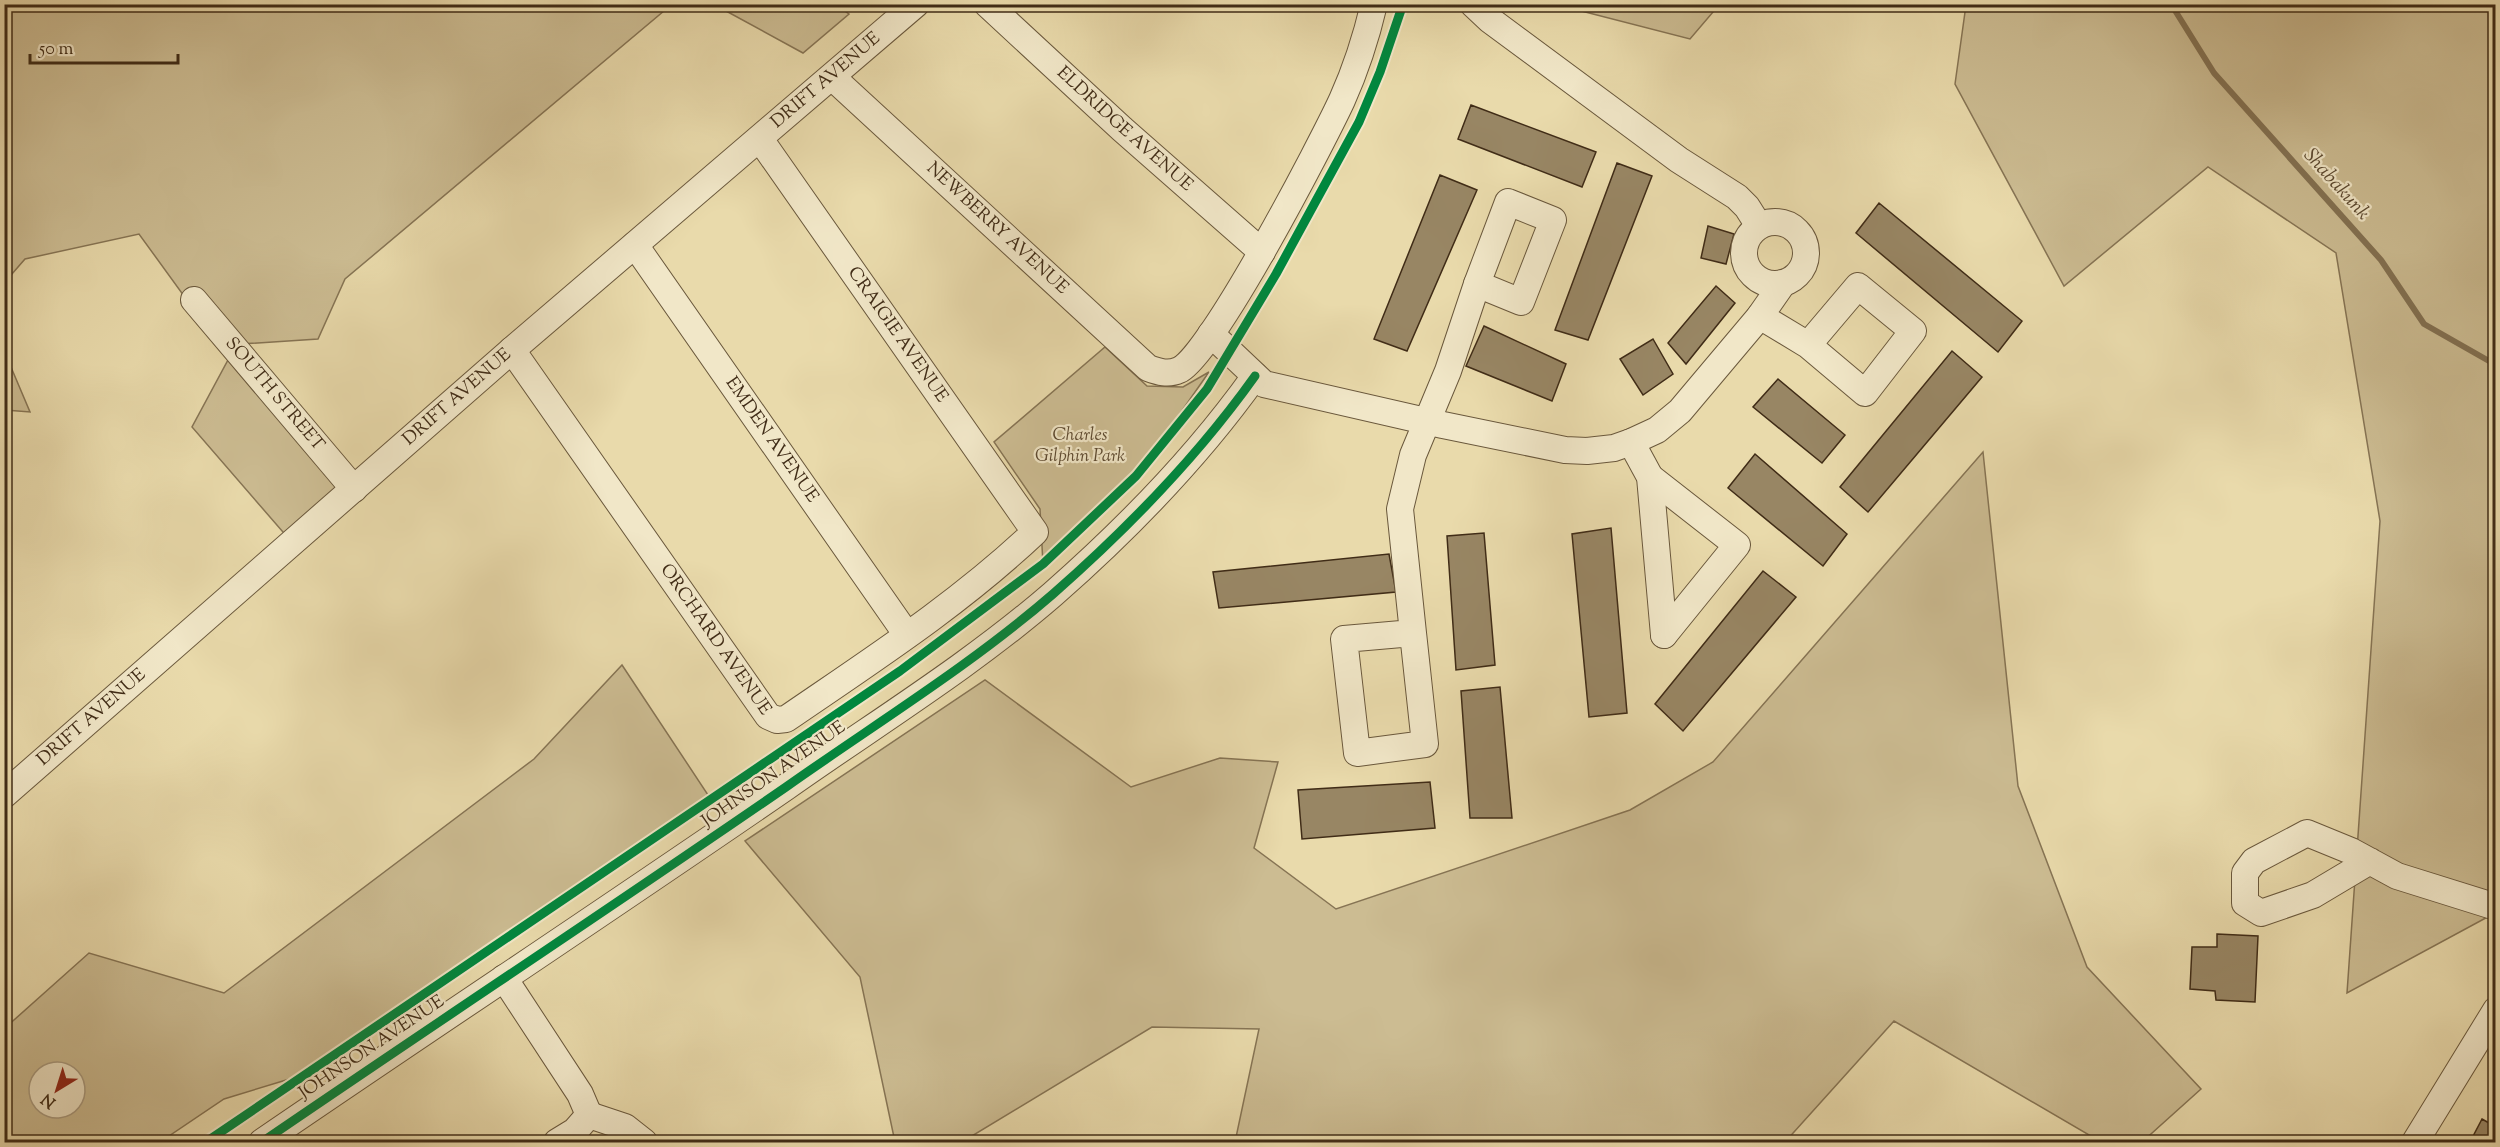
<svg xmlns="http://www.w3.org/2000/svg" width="2500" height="1147" font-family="'Sorts Mill Goudy',serif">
	<rect width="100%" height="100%" fill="#e9daab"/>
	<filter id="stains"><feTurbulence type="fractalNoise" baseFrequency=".00333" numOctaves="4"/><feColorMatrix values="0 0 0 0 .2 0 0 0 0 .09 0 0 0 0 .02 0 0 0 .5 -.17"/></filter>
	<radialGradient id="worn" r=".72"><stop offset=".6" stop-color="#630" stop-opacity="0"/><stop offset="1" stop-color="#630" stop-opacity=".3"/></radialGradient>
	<path fill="#ccbc92" stroke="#867454" stroke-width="1.5" fill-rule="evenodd" d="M5,5h666l-326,274 -27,60 -77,5 117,133 -69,62 -97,-112 37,-69 -90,-124 -114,25 -20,23z
		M715,5h121l13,9 -46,39z
		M1558,5l161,-1v1l-29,34z
		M1966,5h529v908l-148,80 33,-472 -44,-268 -128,-86 -144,119 -109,-202z
		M1105,347l42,39 36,1 26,-15 -67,96 -99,96 -3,-55 -46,-67z
		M4,353h1l25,59 -25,-2z
		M1983,452l35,334 69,181 114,122 -59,53h-41l-207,-121 -109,121h-550l24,-113 -107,-2 -190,115h-67l-35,-165 -115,-136 240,-161 146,107 89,-29 58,4 -24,86 82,61 294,-99 83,-48z
		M622,665l92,139 -418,273 -72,22 -64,43h-155v-114l84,-75 135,40 310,-234zM39,1072h36v36h-36z"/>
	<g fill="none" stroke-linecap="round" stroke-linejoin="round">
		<path stroke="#837152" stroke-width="6" d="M2171,4l43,69 167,187 43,64 72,41"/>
	</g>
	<path fill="#988664" stroke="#402c17" stroke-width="1.5" d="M1471,105l125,47 -14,35 -124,-48z
		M1617,163l35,13 -64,164 -33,-10z
		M1440,175l37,15 -70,161 -33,-12z
		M1879,203l143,118 -24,31 -142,-119z
		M1708,226l26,8 -8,30 -25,-6z
		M1716,286l19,17 -49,61 -18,-21z
		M1484,326l82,38 -14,37 -86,-35z
		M1653,339l20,35 -30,21 -23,-36z
		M1952,351l30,26 -114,135 -28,-25z
		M1778,379l67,56 -23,28 -69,-56z
		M1755,454l92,80 -24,32 -95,-78z
		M1611,528l16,185 -38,4 -17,-183z
		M1484,533l11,132 -39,5 -9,-134z
		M1389,554l7,38 -177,16 -6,-36z
		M1763,571l33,26 -113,134 -28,-27z
		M1500,687l12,131h-42l-9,-127z
		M1430,782l5,46 -133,11 -4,-49z
		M2217,934l41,2 -3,66 -39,-2 -1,-9 -25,-2 2,-42h25z
		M2482,1119l14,8v15h-26z"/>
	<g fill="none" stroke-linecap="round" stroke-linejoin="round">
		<g stroke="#6a583c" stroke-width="28">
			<g id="minor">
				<path id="s1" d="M987,4l135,125 140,123"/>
				<path d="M1473,4l17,16 189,140 58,37 10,10 12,19"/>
				<path id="s2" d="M832,77l316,291c11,4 20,7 31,2 32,-13 144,-229 163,-270 14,-31 24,-62 32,-96"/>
				<path d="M1508,202l45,18 -32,82 -44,-18z"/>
				<circle cx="1775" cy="253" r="31"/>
				<path id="s3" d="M635,245l272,390"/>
				<path id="s4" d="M194,300l160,189"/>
				<path d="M1760,316l48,29 57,48 48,-62 -55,-45 -50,59"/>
				<path d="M1211,334l53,50 179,41 122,25 22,1 27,-3 17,-6 26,-12 23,-19 80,-95 23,-33"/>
				<path id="s5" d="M512,350l256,366 9,4 9,-1c86,-59 173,-115 249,-187l-275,-393"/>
				<path d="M1631,442l19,35 14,158"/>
				<path d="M1650,477l87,68 -73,90"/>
				<path d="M1413,633l12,111 -68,9 -13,-114 69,-6 -13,-124 13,-54 35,-84 29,-87"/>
				<path id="s6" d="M4,795l508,-445 404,-346"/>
				<path d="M2370,861l-57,34 -52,18 -16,-10v-30l9,-12 53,-28 44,18 46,25 99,31"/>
				<path d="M504,978l76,116 9,21"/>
				<path d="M589,1115l36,12 19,15"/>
				<path d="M262,1142c174,-119 350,-235 524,-355 89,-63 184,-121 267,-193 74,-65 145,-138 202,-218"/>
				<path d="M557,1142l18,-11 14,-16"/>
				<path d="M2415,1142l81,-132"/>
			</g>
		</g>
		<use href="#minor" stroke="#f1e7c8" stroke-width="26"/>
		<g stroke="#f1e7c8" stroke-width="13">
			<path id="cycleway" d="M206,1142l694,-471 143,-107 93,-88 71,-87 69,-115 83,-152 21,-50 23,-68
				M262,1142c174,-119 350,-235 524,-355 89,-63 184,-121 267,-193 74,-65 145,-138 202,-218"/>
		</g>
		<use href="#cycleway" stroke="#00873e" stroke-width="9"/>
	</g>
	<g text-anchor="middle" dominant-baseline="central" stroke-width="4.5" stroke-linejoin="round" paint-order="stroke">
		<g font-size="18" fill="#402c17" stroke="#f1e7c8">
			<text stroke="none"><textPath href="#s6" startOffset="1089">DRIFT AVENUE</textPath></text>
			<text stroke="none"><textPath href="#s1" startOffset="186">ELDRIDGE AVENUE</textPath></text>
			<text stroke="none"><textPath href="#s2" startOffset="224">NEWBERRY AVENUE</textPath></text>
			<text transform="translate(897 335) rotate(55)">CRAIGIE AVENUE</text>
			<text stroke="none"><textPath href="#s4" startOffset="124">SOUTH STREET</textPath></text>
			<text stroke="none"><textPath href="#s6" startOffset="603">DRIFT AVENUE</textPath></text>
			<text stroke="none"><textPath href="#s3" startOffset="238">EMDEN AVENUE</textPath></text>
			<text stroke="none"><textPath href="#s5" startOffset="354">ORCHARD AVENUE</textPath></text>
			<text stroke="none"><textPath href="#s6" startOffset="117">DRIFT AVENUE</textPath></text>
			<text transform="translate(774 775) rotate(-35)">JOHNSON AVENUE</text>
			<text transform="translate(372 1048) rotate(-34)">JOHNSON AVENUE</text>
		</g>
		<g font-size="18" font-style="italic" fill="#5c4930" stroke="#f1e7c8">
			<text x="1080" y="436">Charles<tspan x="1080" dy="21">Gilphin Park</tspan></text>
		</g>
		<g font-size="20" font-style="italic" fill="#5c4930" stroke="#f1e7c8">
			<text transform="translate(2336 185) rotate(48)">Shabakunk</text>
		</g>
	</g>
	<rect width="2500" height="1147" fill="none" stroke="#e9daab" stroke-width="24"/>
	<rect x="6" y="6" width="2488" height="1135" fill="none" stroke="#402c17" stroke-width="3"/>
	<rect x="12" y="12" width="2476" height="1123" fill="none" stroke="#402c17" stroke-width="1.5"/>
	<g transform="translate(57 1090) rotate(218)"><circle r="28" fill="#f1e7c8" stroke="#aa9c81" stroke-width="1.5"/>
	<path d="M0-4.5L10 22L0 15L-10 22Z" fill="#8f2418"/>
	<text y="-9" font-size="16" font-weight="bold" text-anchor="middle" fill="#402c17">N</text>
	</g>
	<path d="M30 54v9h148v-9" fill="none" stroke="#402c17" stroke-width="3"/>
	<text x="39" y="54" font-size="18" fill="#402c17" stroke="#f1e7c8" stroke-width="4.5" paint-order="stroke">50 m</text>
	<rect width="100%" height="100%" filter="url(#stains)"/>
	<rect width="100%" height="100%" fill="url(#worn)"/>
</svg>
